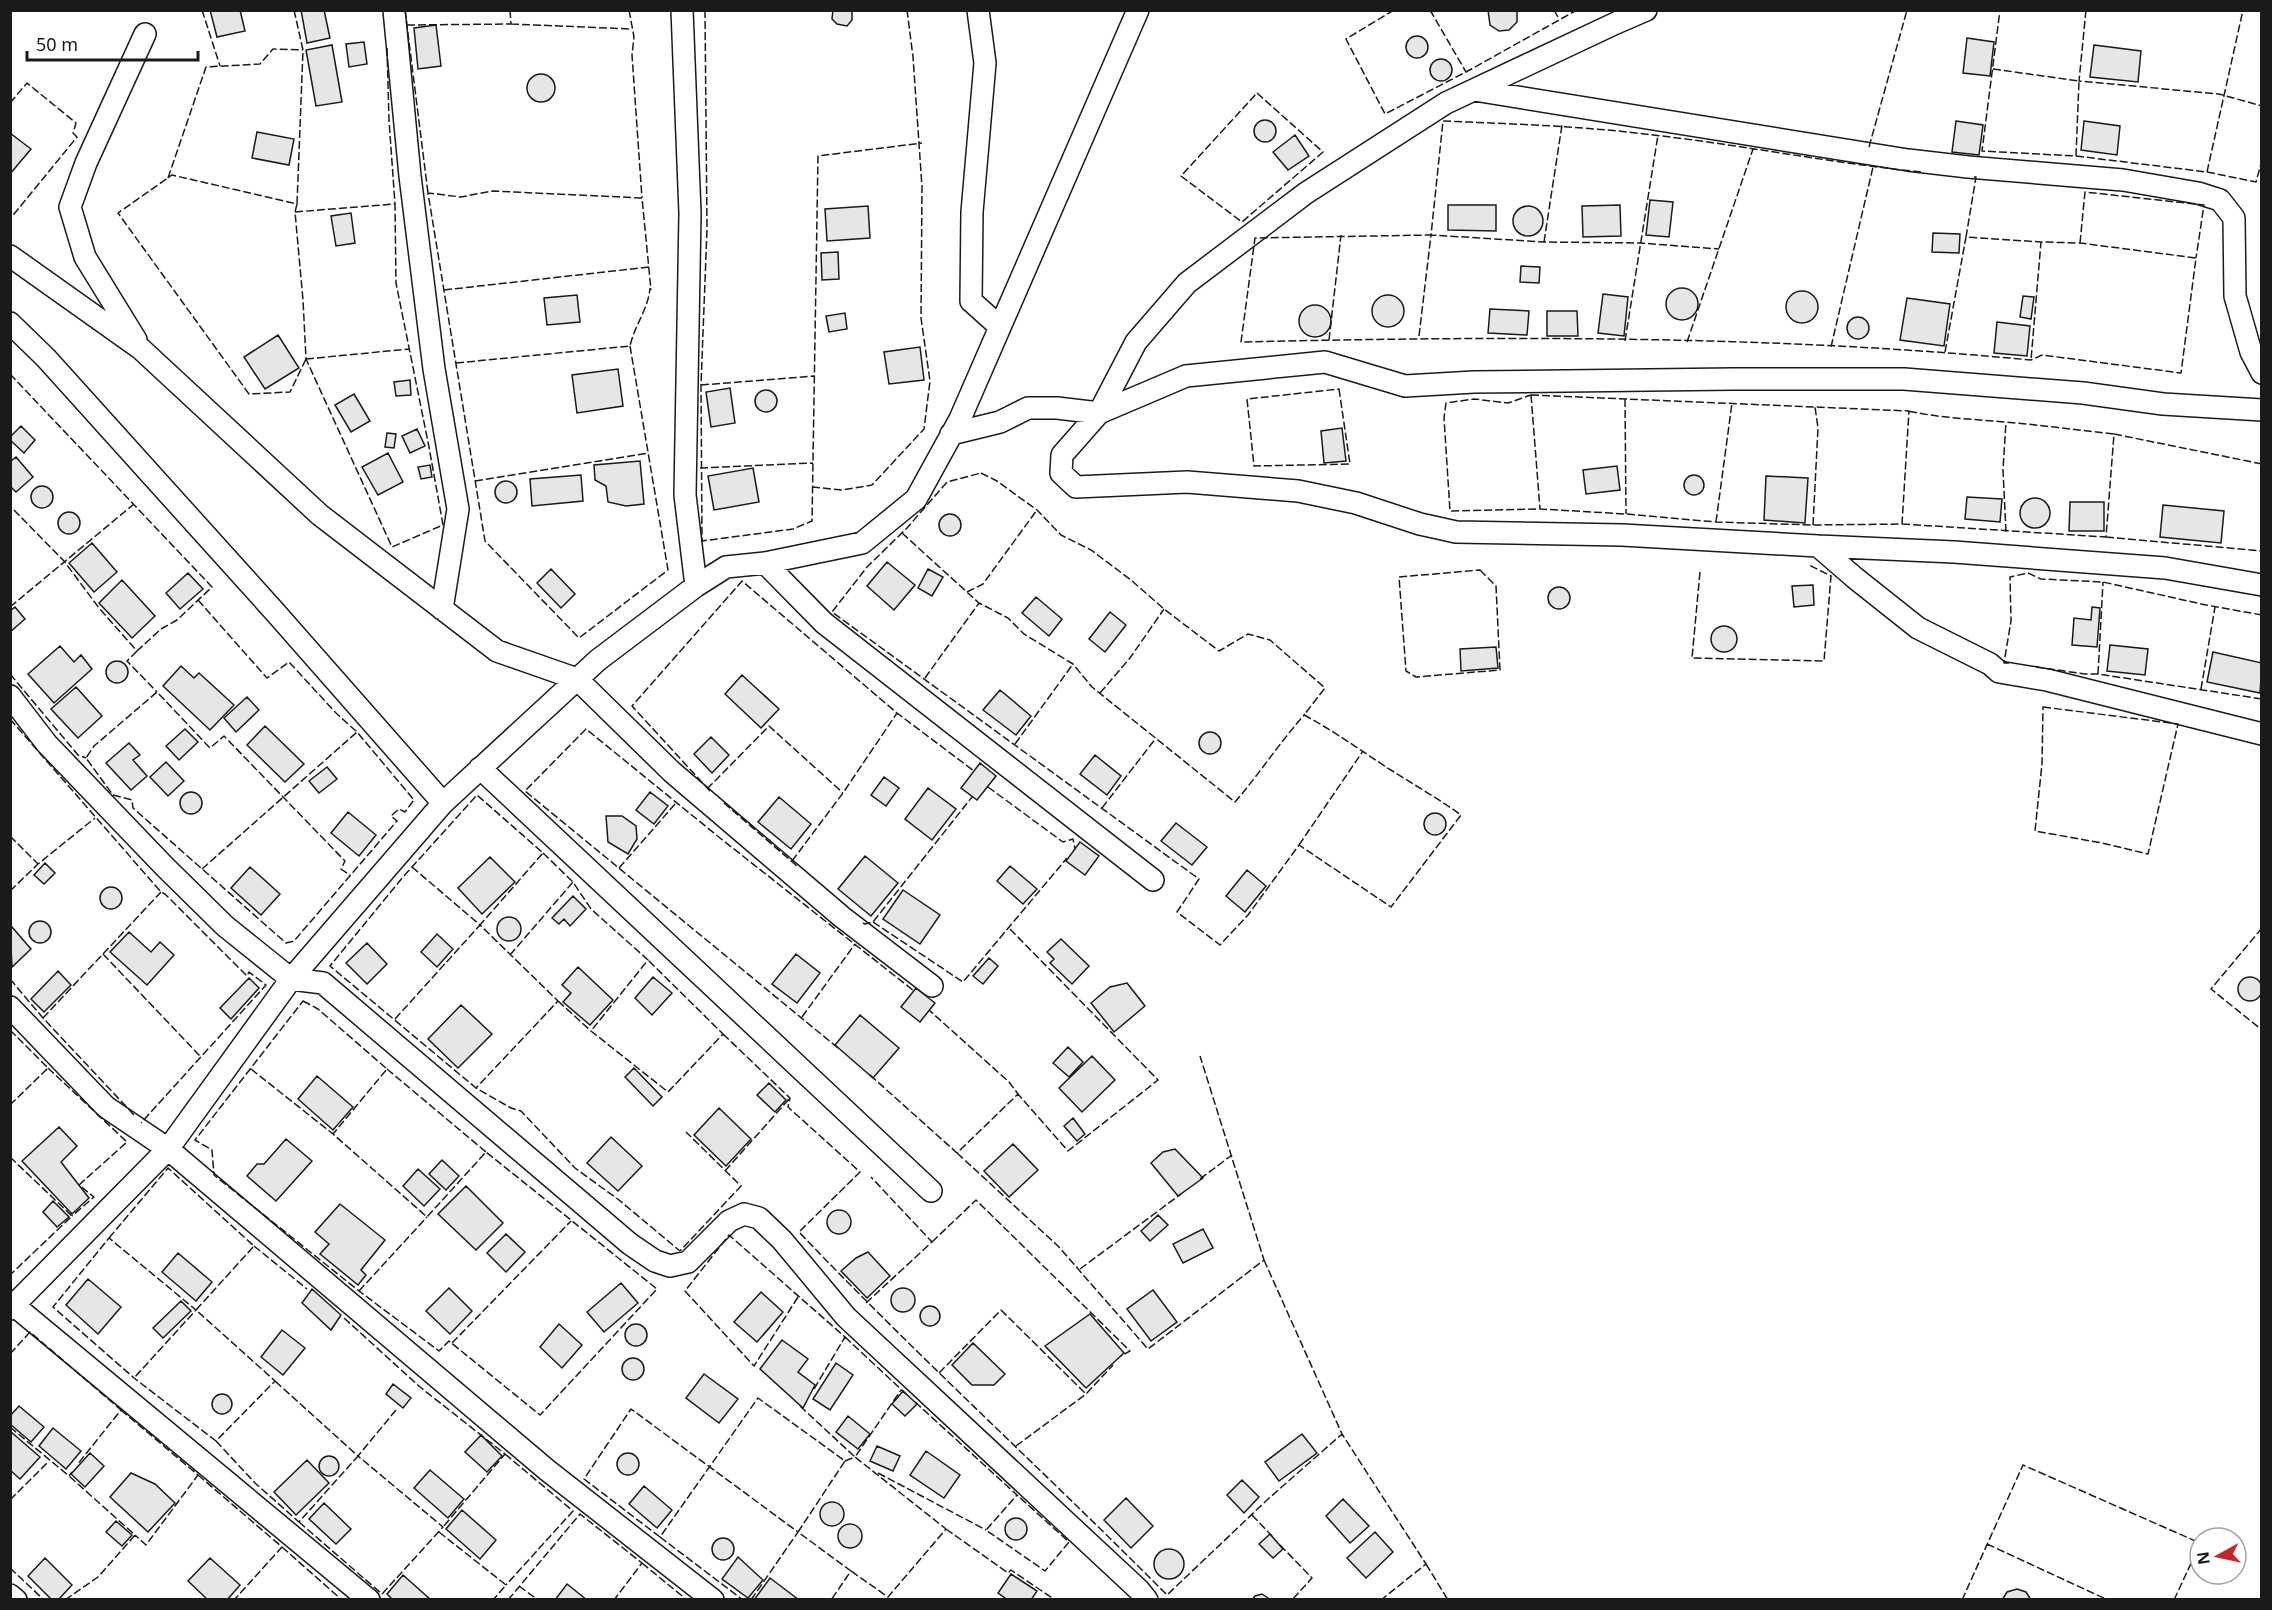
<svg xmlns="http://www.w3.org/2000/svg" width="2272" height="1610" font-family="'Noto Sans',sans-serif">
	<rect width="100%" height="100%" fill="#fff"/>
	<path fill="#e6e6e6" stroke="#1a1a1a" stroke-width="1.5" d="M210,10h30l5,21 -28,6z
		M301,10h23l6,28 -23,5z
		M833,10h19v10l-5,6 -10,-2 -5,-5z
		M1488,10h29v12l-8,8 -10,1 -9,-6z
		M436,25l5,41 -23,3 -4,-41z
		M1406 47a11 11 0 1 1 22 0a11 11 0 1 1-22 0Z
		M1967,38l27,4 -4,34 -27,-3z
		M364,42l3,22 -18,3 -3,-23z
		M332,45l10,57 -26,4 -10,-56z
		M2094,45l47,6 -3,31 -48,-5z
		M1430 70a11 11 0 1 1 22 0a11 11 0 1 1-22 0Z
		M527 88a14 14 0 1 1 28 0a14 14 0 1 1-28 0Z
		M1254 131a11 11 0 1 1 22 0a11 11 0 1 1-22 0Z
		M1956,121l27,4 -4,30 -27,-3z
		M2084,121l36,5 -3,29 -36,-5z
		M257,132l37,7 -5,26 -37,-7z
		M10,133l21,16 -21,25z
		M1295,135l14,21 -21,14 -15,-18z
		M1650,200l23,2 -4,35 -23,-2z
		M1448,205h48v26l-48,-1z
		M1620,205l1,31 -38,1 -1,-31z
		M1513 221a15 15 0 1 1 30 0a15 15 0 1 1-30 0Z
		M868,206l2,32 -43,3 -2,-32z
		M351,213l4,30 -19,3 -5,-30z
		M1933,233l27,1 -1,19 -27,-1z
		M838,252l1,27 -17,1 -1,-27z
		M1521,266l19,1 -1,16 -19,-1z
		M1666 304a16 16 0 1 1 32 0a16 16 0 1 1-32 0Z
		M1786 307a16 16 0 1 1 32 0a16 16 0 1 1-32 0Z
		M1603,294l25,3 -4,39 -26,-3z
		M1372 311a16 16 0 1 1 32 0a16 16 0 1 1-32 0Z
		M577,295l3,27 -33,3 -3,-27z
		M2023,296l11,1 -3,22 -11,-2z
		M1907,298l43,6 -6,42 -44,-6z
		M1299 321a16 16 0 1 1 32 0a16 16 0 1 1-32 0Z
		M1490,309l39,2 -2,24 -39,-2z
		M1547,311h30l1,25h-31z
		M845,313l2,16 -18,3 -3,-16z
		M1847 328a11 11 0 1 1 22 0a11 11 0 1 1-22 0Z
		M1997,322l33,4 -3,30 -33,-3z
		M278,335l21,33 -34,21 -21,-32z
		M920,347l4,33 -35,4 -5,-32z
		M618,369l5,37 -46,7 -5,-38z
		M410,380l1,15 -15,1 -2,-14z
		M730,388l5,35 -24,4 -5,-35z
		M755 401a11 11 0 1 1 22 0a11 11 0 1 1-22 0Z
		M354,394l16,27 -19,11 -16,-27z
		M21,426l14,14 -11,13 -14,-13v-3z
		M1342,428l4,33 -22,2 -3,-32z
		M417,429l8,17 -15,7 -8,-17z
		M387,433l9,1 -2,14 -9,-1z
		M388,453l15,29 -25,13 -16,-28z
		M16,457l17,20 -17,15 -6,-6v-24z
		M640,461l4,43 -18,2 -18,-4 -2,-16 -11,-6 -1,-15z
		M430,465l2,12 -11,2 -3,-12z
		M1617,466l3,24 -34,4 -3,-24z
		M753,468l6,34 -45,8 -6,-34z
		M1684 485a10 10 0 1 1 20 0a10 10 0 1 1-20 0Z
		M581,475l2,26 -51,5 -2,-27z
		M1766,476l42,2 -3,45 -41,-3z
		M495 492a11 11 0 1 1 22 0a11 11 0 1 1-22 0Z
		M31 497a11 11 0 1 1 22 0a11 11 0 1 1-22 0Z
		M1967,497l35,2 -2,23 -35,-3z
		M2020 513a15 15 0 1 1 30 0a15 15 0 1 1-30 0Z
		M2070,502h34v29h-35z
		M2163,505l61,6 -3,32 -61,-6z
		M58 523a11 11 0 1 1 22 0a11 11 0 1 1-22 0Z
		M939 525a11 11 0 1 1 22 0a11 11 0 1 1-22 0Z
		M92,543l25,29 -23,20 -25,-29z
		M887,562l28,23 -21,25 -27,-24z
		M551,569l24,25 -14,14 -24,-25z
		M928,569l15,8 -11,19 -14,-8z
		M188,573l15,16 -23,20 -14,-16z
		M122,580l33,36 -23,22 -33,-35z
		M1813,585l1,20 -20,2 -2,-21z
		M1548 598a11 11 0 1 1 22 0a11 11 0 1 1-22 0Z
		M1036,597l26,22 -13,17 -27,-23z
		M15,607l10,12 -15,13v-21z
		M2092,607l8,1 -3,39 -25,-2 2,-27 17,2z
		M1110,612l16,13 -21,27 -16,-13z
		M1711 639a13 13 0 1 1 26 0a13 13 0 1 1-26 0Z
		M2110,645l38,4 -3,26 -38,-4z
		M60,646l14,16 7,-7 11,14 -38,34 -26,-29z
		M1496,647l2,21 -37,3 -1,-22z
		M2213,652l49,11 -2,30 -53,-11z
		M106 672a11 11 0 1 1 22 0a11 11 0 1 1-22 0Z
		M181,666l13,12 5,-5 35,32 -24,25 -47,-44z
		M742,675l37,34 -18,19 -36,-34z
		M76,687l26,29 -24,22 -27,-29z
		M1000,690l31,26 -15,19 -33,-25z
		M247,697l12,13 -23,22 -12,-14z
		M265,726l39,38 -19,18 -38,-37z
		M185,729l13,13 -19,18 -13,-14z
		M1199 743a11 11 0 1 1 22 0a11 11 0 1 1-22 0Z
		M711,737l18,18 -17,18 -18,-19z
		M129,743l11,12 -7,5 14,16 -16,14 -25,-27z
		M1095,755l26,21 -14,19 -27,-21z
		M166,762l18,19 -16,15 -18,-19z
		M980,763l16,13 -19,24 -16,-12z
		M327,767l10,12 -18,14 -10,-12z
		M884,777l15,11 -13,18 -15,-11z
		M928,788l28,21 -24,31 -27,-21z
		M650,792l18,14 -14,18 -18,-14z
		M180 803a11 11 0 1 1 22 0a11 11 0 1 1-22 0Z
		M779,797l32,27 -20,25 -33,-27z
		M348,812l28,23 -17,21 -28,-23z
		M1424 824a11 11 0 1 1 22 0a11 11 0 1 1-22 0Z
		M606,816h16l14,10 1,13 -9,15 -20,-12z
		M1176,823l31,24 -15,18 -31,-24z
		M1080,842l19,14 -14,19 -19,-14z
		M865,856l33,27 -27,33 -33,-27z
		M490,857l25,25 -33,32 -24,-26z
		M45,863l10,10 -11,11 -10,-9z
		M1010,866l27,23 -14,15 -26,-23z
		M250,867l30,27 -19,21 -30,-27z
		M1247,870l19,16 -21,26 -19,-16z
		M100 898a11 11 0 1 1 22 0a11 11 0 1 1-22 0Z
		M903,890l37,25 -20,29 -37,-25z
		M573,896l13,13 -16,17 -6,-7 -5,5 -7,-6z
		M497 929a12 12 0 1 1 24 0a12 12 0 1 1-24 0Z
		M29 932a11 11 0 1 1 22 0a11 11 0 1 1-22 0Z
		M12,927l19,22 -19,18 -2,-39z
		M129,932l22,20 9,-10 14,13 -27,30 -37,-33z
		M437,934l16,15 -16,18 -16,-15z
		M1061,939l28,27 -17,18 -22,-21 4,-4 -7,-7z
		M367,943l20,21 -20,20 -21,-21z
		M796,954l24,19 -23,30 -25,-19z
		M989,958l9,8 -15,18 -10,-8z
		M578,967l35,33 -23,25 -27,-23 8,-9 -9,-8z
		M58,971l13,14 -27,27 -13,-13z
		M653,977l19,16 -20,22 -17,-17z
		M2238 989a12 12 0 1 1 24 0a12 12 0 1 1-24 0Z
		M249,978l10,10 -28,31 -11,-11z
		M1127,983l18,23 -31,26 -23,-29 19,-16z
		M916,988l19,15 -15,19 -19,-15z
		M461,1005l31,29 -34,34 -30,-29z
		M860,1015l39,33 -26,30 -38,-33z
		M1068,1047l15,15 -14,15 -16,-14z
		M1092,1056l23,24 -33,32 -23,-24z
		M634,1068l28,29 -9,9 -28,-29z
		M317,1076l36,31 -20,23 -35,-31z
		M769,1083l17,17 -11,12 -18,-17z
		M719,1108l32,31 -25,27 -32,-31z
		M1073,1118l12,16 -8,7 -13,-15z
		M59,1127l18,19 -16,16 28,36 -17,16 -50,-53z
		M611,1137l31,29 -24,25 -31,-28z
		M286,1139l26,22 -36,40 -29,-25 10,-12h7z
		M1013,1144l25,26 -29,27 -25,-26z
		M1175,1149l28,29 -25,18 -27,-33 12,-11z
		M442,1160l17,16 -13,14 -17,-16z
		M418,1169l22,20 -16,17 -21,-20z
		M466,1186l37,37 -27,27 -38,-36z
		M53,1201l16,16 -12,10 -14,-15z
		M340,1204l45,36 -24,30 5,5 -8,10 -38,-31 9,-10 -14,-12z
		M827 1222a12 12 0 1 1 24 0a12 12 0 1 1-24 0Z
		M1158,1215l10,10 -18,16 -9,-10z
		M1203,1229l10,19 -30,15 -10,-19z
		M506,1234l19,18 -19,20 -19,-19z
		M868,1252l22,24 -23,22 -26,-27 15,-13z
		M178,1253l34,29 -16,19 -34,-29z
		M88,1279l33,28 -23,27 -32,-29z
		M621,1283l17,20 -34,29 -17,-20z
		M891 1300a12 12 0 1 1 24 0a12 12 0 1 1-24 0Z
		M449,1288l23,23 -22,23 -24,-23z
		M312,1289l29,26 -10,15 -29,-27z
		M1153,1290l24,32 -26,19 -24,-32z
		M761,1292l22,20 -26,30 -23,-20z
		M181,1301l10,10 -28,27 -10,-10z
		M920 1316a10 10 0 1 1 20 0a10 10 0 1 1-20 0Z
		M1090,1314l34,39 -38,35 -41,-42z
		M559,1324l23,21 -20,23 -22,-21z
		M625 1335a11 11 0 1 1 22 0a11 11 0 1 1-22 0Z
		M282,1330l23,18 -22,27 -22,-18z
		M782,1340l26,19 -10,13 17,13 -12,23 -43,-39z
		M973,1343l32,31 -11,11h-22l-20,-20z
		M622 1369a11 11 0 1 1 22 0a11 11 0 1 1-22 0Z
		M836,1363l17,12 -23,35 -17,-11z
		M704,1374l34,25 -19,24 -33,-25z
		M393,1384l18,14 -8,10 -17,-14z
		M903,1391l14,13 -12,12 -13,-12z
		M212 1404a10 10 0 1 1 20 0a10 10 0 1 1-20 0Z
		M19,1406l25,21 -13,15 -21,-18v-8z
		M848,1416l22,18 -12,15 -22,-17z
		M53,1428l28,23 -15,18 -27,-23z
		M10,1431l30,26 -20,22 -10,-9z
		M1302,1434l15,19 -38,28 -14,-19z
		M481,1435l21,21 -15,16 -22,-20z
		M877,1446l23,10 -7,15 -23,-10z
		M926,1451l34,24 -16,23 -34,-23z
		M90,1453l14,13 -19,21 -14,-13z
		M617 1464a11 11 0 1 1 22 0a11 11 0 1 1-22 0Z
		M319 1466a10 10 0 1 1 20 0a10 10 0 1 1-20 0Z
		M307,1460l22,23 -33,32 -22,-23z
		M430,1470l34,29 -16,19 -34,-30z
		M131,1473l24,11 20,19 -27,29 -38,-35z
		M1242,1480l17,17 -15,16 -17,-18z
		M644,1486l28,24 -15,18 -28,-24z
		M1126,1498l27,28 -22,22 -27,-28z
		M1343,1499l26,27 -19,17 -24,-27z
		M820 1514a12 12 0 1 1 24 0a12 12 0 1 1-24 0Z
		M324,1503l27,26 -15,15 -27,-25z
		M462,1510l34,30 -16,19 -34,-30z
		M1005 1529a11 11 0 1 1 22 0a11 11 0 1 1-22 0Z
		M116,1521l16,14 -10,11 -16,-14z
		M838 1536a12 12 0 1 1 24 0a12 12 0 1 1-24 0Z
		M1375,1532l18,20 -27,26 -19,-20z
		M1270,1534l13,15 -10,9 -14,-14z
		M712 1549a11 11 0 1 1 22 0a11 11 0 1 1-22 0Z
		M1154 1564a15 15 0 1 1 30 0a15 15 0 1 1-30 0Z
		M738,1557l25,23 -15,18 -26,-19z
		M45,1558l27,27 -14,15h-6l-24,-24z
		M210,1558l30,27 -13,15h-19l-20,-19z
		M1011,1574l26,17 -6,9h-23l-10,-7z
		M403,1575l28,25h-38l-6,-6z
		M770,1578l29,22h-45z
		M567,1584l20,16h-32z
		M2017,1589l9,3 5,8h-29l5,-8z
		M1262,1594l9,6h-19l3,-4z"/>
	<g fill="none" stroke-linecap="round" stroke-linejoin="round">
		<g stroke="#1a1a1a" stroke-width="24">
			<path id="street" d="M394,10l16,166 24,193 24,140 -16,100
				M682,10l8,203 -5,282 11,91
				M978,10l7,53 -13,149 -1,89 29,26
				M1474,90l434,70 60,7 155,13 75,13 22,7 14,18 1,78 16,56 11,21
				M10,256l131,93 179,166 177,136 80,28 95,93 170,145 90,69
				M10,323l36,35 229,254 168,191
				M136,340l-51,-83 -15,-50 16,-44 59,-129
				M951,434l49,-12 28,-14h29l42,5 37,-71 51,-59 119,-90 140,-90 170,-80 30,-13
				M1818,546l-196,-11 -166,-3 -36,-8 -64,-21 -58,-12 -111,-9 -111,5 -15,-14 1,-18 37,-42 87,-37 139,-14 80,24 69,-4 259,-3h171l179,14 80,11 99,6
				M765,563l59,60 329,257
				M2262,585l-97,-17 -211,-16 -136,-6 37,32 63,50 72,36 9,8 48,8 215,54
				M10,696l37,48 118,123 60,59 66,53 32,4 307,261 25,17 15,5 18,-4 41,-41 15,-7 15,4 23,22 64,77 293,273 8,10
				M480,768l451,423
				M10,1007l96,100 62,42 379,321 166,130
				M10,1302l359,298
				M10,1309l158,-160 123,-170 152,-176 155,-143 98,-74 30,-19 39,-4 97,-20 54,-44 44,-80 178,-409
				M10,1595l6,5"/>
		</g>
		<use href="#street" stroke="#fff" stroke-width="21"/>
		<path stroke="#1a1a1a" stroke-width="1.5" stroke-dasharray="8 3" stroke-linecap="butt" d="M202,10l18,56
			M294,10l9,40 -6,154
			M405,10l23,183
			M629,10l5,27 -2,18 10,143
			M705,10l2,219 -6,156 1,156 91,-12 19,-8 6,-365 104,-13
			M1394,10l-48,29 39,75 81,-42 111,-62
			M1430,10l36,62
			M1554,10l5,9
			M2086,10l-7,71 140,13 43,12
			M511,24l120,5
			M407,25l104,-1 -1,-14
			M387,48l2,72 6,84
			M1993,69l86,12 -3,75 -94,-5 18,-141
			M1257,93l66,59 -81,70 -61,-46z
			M10,103l17,-20 49,40 -3,10 4,4 -67,82
			M1869,147l38,-137
			M2076,156l131,16 49,10 6,-22
			M1921,172c-90,-9 -179,-27 -268,-37 -70,-9 -140,-11 -210,-14l-12,114 -176,3 -14,104c262,-6 528,-7 790,18l11,-5 139,18 15,-115 -116,-15 -39,-1 -10,118
			M2207,172l36,-162
			M1974,177h2l-10,60 75,5
			M168,178l38,-111 54,-3 13,-15 30,1
			M295,212l100,-8 1,79 33,164 14,78 -51,22 -86,-188 -3,-59 -8,-88 2,-8 -125,-29 -54,38 131,181 41,-2 16,-33
			M1544,242l18,-117
			M2080,243l5,-51 119,13 -8,53
			M444,290l205,-23
			M1419,336l12,-101 113,7 96,1 79,6
			M1329,340l12,-105
			M1625,341l33,-206
			M1687,342l66,-193
			M630,346l38,224 -89,68 -94,-97 -57,-348 33,4 31,-6 150,7 9,92
			M1831,347l42,-180
			M1945,352l21,-115
			M306,359l103,-10
			M456,363l174,-17c5,-22 18,-36 20,-58
			M10,374l202,213 -35,33 -16,9 -24,22 -38,-43 -35,-47 -54,-55
			M701,385l114,-9
			M1339,389l11,75 -96,2 -7,-67z
			M1531,395l378,16 -7,113 -89,1 -97,-3 -90,-8 -86,-5 -90,2 -6,-93 2,-15 28,-4 34,4z
			M1531,395l9,114
			M1625,399l1,115
			M2114,434l148,30
			M700,468l113,-5
			M981,473l16,8 40,29 24,25 30,15 40,30 33,29 55,42 29,-17 22,6 55,48 -21,27c32,17 60,38 90,57 22,14 45,27 67,43l-70,92 -92,-62 -51,70 -28,30 -43,-33 22,-33 -367,-267 35,-45 40,-39 40,-46z
			M475,481l174,-28
			M812,487l30,3 30,-5 52,-56 6,-48 -9,-63 1,-131 -9,-130 -6,-47
			M1716,522l16,-119
			M1902,524l204,13 8,-103c-37,-4 -73,-9 -110,-12 -32,-3 -64,-4 -96,-11
			M1813,525l5,-97 -3,-21
			M2006,532l-3,-62 3,-48
			M902,533l77,70
			M2106,537l156,14
			M1480,570l16,16 4,84 -84,7 -10,-6 -7,-94z
			M1700,572l-8,86 132,3 7,-85 -22,-11
			M967,592l16,-8 54,-74
			M198,600l69,78 22,-16 47,51 21,19 57,68 -9,12 -6,-3 -8,7 6,5 -103,120 -8,2 -153,-135 -1,-8 -19,-5 -27,-37 8,-12 63,-54 53,56 14,-12 121,125 -4,8 9,6
			M10,607l124,-103
			M137,651l-10,10 30,31
			M2009,663h-5l7,-42 -1,-44 18,-4 13,6 62,3 103,23 56,10
			M2036,667l49,7h13l164,25
			M10,674l68,81 8,3
			M2098,674l5,-92
			M925,678l54,-75 29,15 16,16 49,30 19,23 143,115c25,-29 45,-60 70,-88
			M2201,689l14,-82
			M1100,693l30,-35 34,-49
			M2043,707l135,17 -30,130 -46,-11 -67,-12 7,-67z
			M10,719l151,173 4,2 82,82 2,-4 17,13 -125,138
			M1015,744l58,-80
			M988,787l75,55 10,-3 2,10
			M707,789l62,-63 74,67
			M710,791l-78,-85 110,-125 155,132 77,58
			M724,803l73,63
			M1102,808l54,-70
			M10,836l28,28
			M1299,845l64,-94
			M543,853l30,29 18,27 57,51 -57,71
			M792,861l51,-68 54,-80
			M412,867l68,58 63,-72 -66,-58 -65,72 -9,10 -73,89 146,122 35,20 10,3 54,57 44,32 61,51 61,-65 -55,-54
			M619,868l57,-65
			M202,869l155,-137
			M10,891l28,-27 57,-46
			M873,922l90,60 104,-124
			M863,923l2,1 8,-2 99,-125
			M2262,928l-51,61 51,41
			M1010,929l148,151 -90,71 -50,-57
			M103,954l97,102
			M510,955l63,-73
			M10,979l33,39 92,98
			M303,1001l15,8 69,60 -54,65 94,83 59,-65 171,137 -117,126 -91,-74 -10,10 -80,-60 -145,-116 -2,-25 -17,-10z
			M558,1001l33,30 77,61 55,-58 -75,-74
			M802,1017l53,-73
			M43,1018l118,-126
			M395,1019l85,-94 78,76 -82,87
			M10,1030l38,38 -38,37
			M723,1034l67,64 -2,9 72,65 -61,60c119,125 247,241 368,363l100,-95 75,-66
			M838,1048l-313,-257 61,-62 134,109 194,153
			M48,1068l79,74 -48,43 15,12 -22,19
			M251,1069l82,65
			M387,1069l99,83
			M870,1075l87,78 61,-59 -9,-12 -80,-72
			M957,1153l101,93 90,103 116,-89 -64,-204
			M10,1157l62,59 -62,59
			M725,1171l64,-72
			M1200,1179l32,-24
			M109,1238l59,-70 86,78 -58,64 79,71 -59,60 -82,-63 -81,-71 56,-69 87,72 -62,68
			M932,1242l44,-42 154,151 -9,5
			M254,1246l53,43
			M1264,1260l78,174 84,130 -45,36
			M1080,1269l101,-75
			M359,1291l68,-74
			M798,1297l-44,69 -69,-75 44,-56 116,102 -31,52
			M866,1303l66,-61 -61,-65
			M344,1318l76,69 85,67 -62,73
			M845,1337l61,57
			M452,1343l119,-122
			M10,1354l20,-22 91,78 -44,55
			M939,1373l62,-63 85,84
			M915,1402l102,93 -31,35 59,41 24,-29 -52,-47
			M800,1406l55,51 46,-67
			M121,1410l77,65 -52,70 -11,-10
			M10,1427l59,49 3,-4
			M216,1441l39,42 44,39 59,-66 -83,-75
			M1016,1446l70,-52 27,-29
			M505,1454l68,57 -67,74
			M845,1461l10,-4 91,72 -58,68 -37,-26
			M878,1473l108,57
			M198,1475l84,72 -48,53
			M10,1500l39,-39
			M1252,1515l20,21
			M299,1522l83,72 61,-67 -85,-71 38,-46
			M946,1529l62,44 3,-3 44,30
			M439,1532l67,53 -13,15
			M660,1537l83,63
			M1987,1544l121,56
			M1280,1545l32,33 -20,22
			M282,1547l60,53
			M642,1563l45,37
			M1426,1564l22,36
			M10,1568l34,32
			M519,1586l19,14
			M65,1600l33,-23 37,-42 -66,-59
			M508,1600l72,-86 62,49 -28,37
			M751,1600l47,-68 -167,-123 -47,70 76,58 98,-139 87,63 -47,71 53,39 -20,29
			M1962,1600l61,-135 177,78
			M2174,1600l26,-56"/>
	</g>
	<rect width="2272" height="1610" fill="none" stroke="#1a1a1a" stroke-width="24"/>
	<g transform="translate(2218 1556) rotate(262)"><circle r="28" fill="#ffffff" stroke="#a3a3a3" stroke-width="1.5"/>
	<path d="M0-4.5L10 22L0 15L-10 22Z" fill="#c62828"/>
	<text y="-9" font-size="16" font-weight="bold" text-anchor="middle" fill="#1a1a1a">N</text>
	</g>
	<path d="M27 51v9h171v-9" fill="none" stroke="#1a1a1a" stroke-width="3"/>
	<text x="36" y="51" font-size="18" fill="#1a1a1a" stroke="#ffffff" stroke-width="4.5" paint-order="stroke">50 m</text>
</svg>
